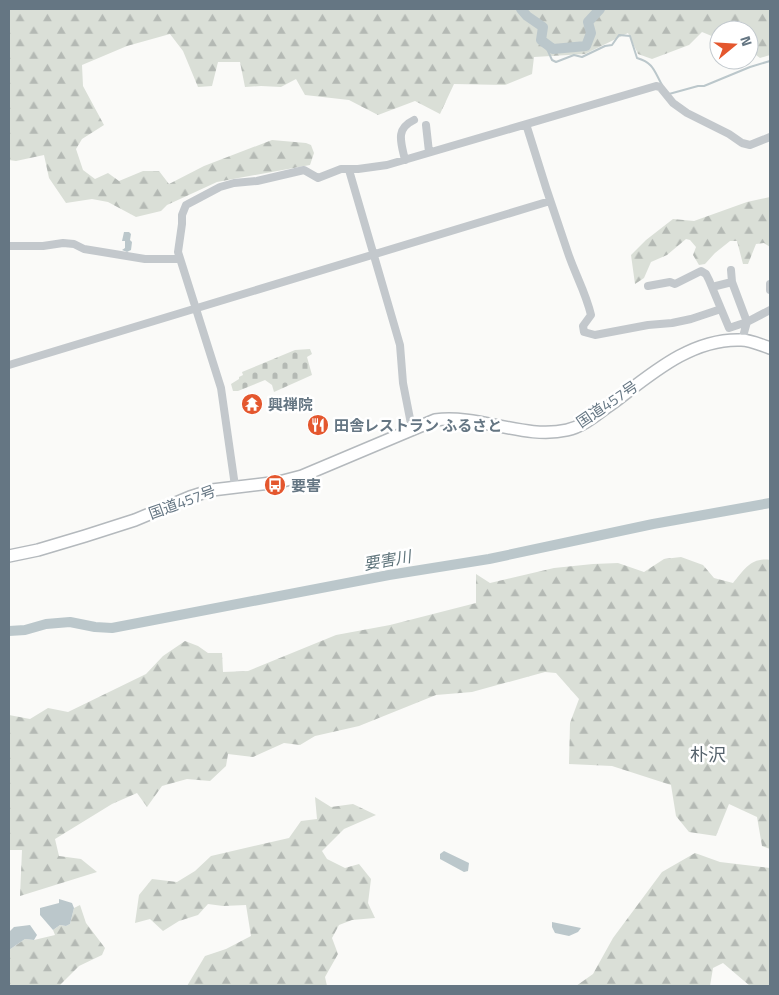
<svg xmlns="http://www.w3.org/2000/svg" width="779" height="995" font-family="'Titillium Web','Noto Sans JP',sans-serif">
	<defs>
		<pattern id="forest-firs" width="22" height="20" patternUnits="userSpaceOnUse" patternTransform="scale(1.25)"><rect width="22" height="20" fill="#dadfd7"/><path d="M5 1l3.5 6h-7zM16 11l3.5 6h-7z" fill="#b4b9b4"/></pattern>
		<pattern id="cemetery-stones" width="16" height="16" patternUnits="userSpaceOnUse" patternTransform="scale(1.25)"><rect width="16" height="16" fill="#dadfd7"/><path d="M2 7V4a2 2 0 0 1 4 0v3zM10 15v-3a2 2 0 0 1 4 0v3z" fill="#b4b9b4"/></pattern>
	</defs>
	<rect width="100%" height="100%" fill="#fafaf8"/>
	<path fill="url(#forest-firs)" d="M9,9h761v46l-10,3 -4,-3 -5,-14 -2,-1v-10h-30v9l-17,-7 -13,13 -37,14 -14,-5 -10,-21 -43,21 -51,3 -2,17 -27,11 -51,-1 -14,30 -25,-13 -37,14 -29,-15 -44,-5 -9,-16 -15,8 -20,-1 -16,1 -5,-25h-22l-6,24 -14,1 -15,-36 -13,-17 -43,12 -45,19 1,21 21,39 -22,14 -6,10 7,21 12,9 13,-6 11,8 24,-10h16l10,13 35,-18 68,-26 34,3 5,2 3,8 -4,12 -93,17 -50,23 -6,6 -25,6 -28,-15 -16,-3 -26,4 -17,-25 -5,-23 -28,6 -7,-1z
		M770,197v50l-6,-4 -8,1 -8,20h-5l-6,-23h-7l-15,12 -10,11 -6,1 -6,-10 3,-8 -6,-7 -4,-1 -19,16 -16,7 -7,16 -9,6 -4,-29 15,-15 27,-21 21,2 53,-19z
		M681,557l22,8 11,13 19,5c11,-13 18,-26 37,-23v289l-8,-3 -5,-29 -28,-13 -13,32 -27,-4 -13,-16 -5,-31 -59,-19 -43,-2 1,-41 9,-24 -23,-26 -11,-1 -73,20 -36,3 -77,31 -44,10 -15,9 -16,-2 -31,14 -25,-3 -2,12 -16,15 -23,-2 -25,7 -15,21 -10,-14 -25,11 -57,35 4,17 22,3 16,13 -77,24 2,-46h-13v-135l21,4 18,-11 20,4 78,-38 17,-18 22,-15 13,5 10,7h14l1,19 25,-1 88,-36 54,-10 86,-22v-29l14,9 64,-15 39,-4 25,-1 26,9 20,-13z
		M315,797l16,10 22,-3 23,11 -32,14 -22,22 5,8 18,9 14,-4 12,15 -3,24 7,15 -23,2 -13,5 -7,13 6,16 -13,23 2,9h-140l18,-30 21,-7 25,-13 -5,-31 -23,1 -15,-2 -10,11 -19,6 -16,10 -13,-12 -15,4 4,-28 13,-16 25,3 18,-11 16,-15 78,-18 12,-17 16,-2z
		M695,853l25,9 50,6v118h-20l-27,-23 -10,5 -3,18h-134l17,-12 20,-36 49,-66z
		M80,905l6,18 19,25 -3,7 -23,11 -20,20h-50v-36l16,-11 9,1 21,-5 -2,-5 7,-5 6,1 4,-2 4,-16z"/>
	<path fill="url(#cemetery-stones)" d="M310,349l2,5 -5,3 5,18 -38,17 -2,-7 -7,-5 -27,11h-5l-2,-7 8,-5v-2l4,-2 -1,-3 53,-22z"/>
	<path fill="#bbc7cb" d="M124,232h5l2,2 -1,6 2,2 -1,8 -4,2 -5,-2 3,-2v-7h-3z
		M444,851l25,12 -1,8 -4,1 -24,-13v-5z
		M59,899l13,4 2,5 -4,16 -4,2 -6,-1 -7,5 -13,-15v-7l19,-5z
		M552,922l29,6 -3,4 -9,4 -14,-3 -3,-6z
		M30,925l7,10 -3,5 -9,-1 -16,11v-18l5,-5z"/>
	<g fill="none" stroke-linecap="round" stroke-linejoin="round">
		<path stroke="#bbc7cb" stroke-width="2" d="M544,42l8,18 4,2 18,-7 8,2 23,-11 7,-1 7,-10 11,1 7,22c17,5 17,13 25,27
			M669,94l29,-8h6l46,-19 20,-6"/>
		<path stroke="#bbc7cb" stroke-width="10" d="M521,9l6,7 16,11 -2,13 12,9 33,-3 5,-13 -3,-11 12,-13
			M9,631l16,-1 21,-6 24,-2 25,5 17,1 277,-53 100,-16 164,-35 117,-21"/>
		<g stroke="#b4b9bd" stroke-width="14">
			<path id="highway" d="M9,556l29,-6 47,-14 50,-16 55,-23 22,-7 67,-8 23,-6 133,-56c44,-6 90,20 132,10 18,-4 31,-17 46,-27 37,-28 78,-65 128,-63 9,0 20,5 29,8"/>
		</g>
		<path stroke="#c3c8cc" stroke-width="8" d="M526,124c13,43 27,86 42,129 7,21 18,40 23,62l-8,11 1,6 11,3 53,-10 24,-2 19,-4 30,-10
			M426,125l3,27
			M405,160c-4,-18 -10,-31 9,-40
			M349,170l51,175 3,38 9,46
			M9,246h34l20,-3 11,1 10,5 61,10h34
			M731,270l1,12 15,40 -5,18
			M770,284v6
			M648,286l22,-4 5,2 26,-13 5,3 3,6 20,48 18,-6 23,-12
			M712,287l20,-5
			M9,365l541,-164
			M235,486l-14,-98 -43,-136 4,-28v-9l4,-10 34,-18 14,-4 23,-2 47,-11 14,8 23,-9h17l29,-4 269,-79 4,1 13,16 14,10 42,21 13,9 8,2 20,-8"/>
		<use href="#highway" stroke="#fff" stroke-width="11"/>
	</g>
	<defs>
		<g id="temple-disc" transform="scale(1.125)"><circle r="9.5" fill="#e4572e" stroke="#fff"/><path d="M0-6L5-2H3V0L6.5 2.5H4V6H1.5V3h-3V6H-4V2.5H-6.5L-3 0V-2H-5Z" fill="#fff"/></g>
		<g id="restaurant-disc" transform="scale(1.125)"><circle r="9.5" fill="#e4572e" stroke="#fff"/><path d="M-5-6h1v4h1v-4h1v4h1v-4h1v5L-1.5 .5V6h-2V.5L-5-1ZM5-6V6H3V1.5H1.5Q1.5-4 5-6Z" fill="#fff"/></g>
		<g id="bus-disc" transform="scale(1.125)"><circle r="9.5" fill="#e4572e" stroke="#fff"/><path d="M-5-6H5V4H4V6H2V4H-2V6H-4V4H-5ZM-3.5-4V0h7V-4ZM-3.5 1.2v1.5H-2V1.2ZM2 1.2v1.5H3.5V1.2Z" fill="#fff"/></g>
	</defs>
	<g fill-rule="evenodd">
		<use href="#temple-disc" x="252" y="404"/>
		<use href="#restaurant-disc" x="318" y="425"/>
		<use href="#bus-disc" x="275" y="485"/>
	</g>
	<g text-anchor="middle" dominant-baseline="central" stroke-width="5" stroke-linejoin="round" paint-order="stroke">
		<g font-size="15" font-weight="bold" fill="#657683" stroke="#fff" text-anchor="start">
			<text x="268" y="404">興禅院</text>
			<text x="334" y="425">田舎レストラン ふるさと</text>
			<text x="291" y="485">要害</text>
		</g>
		<g font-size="15" fill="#657683" stroke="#fff">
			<text transform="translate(607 404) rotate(-34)">国道457号</text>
			<text transform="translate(182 502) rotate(-20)">国道457号</text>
		</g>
		<g font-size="16" font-style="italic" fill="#60757c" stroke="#fff">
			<text transform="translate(387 560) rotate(-10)">要害川</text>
		</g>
		<g font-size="18" fill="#57646e" stroke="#fff">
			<text x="708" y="754">朴沢</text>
		</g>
	</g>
	<rect width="779" height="995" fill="none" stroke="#657683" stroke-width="20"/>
	<g transform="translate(734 45) rotate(72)"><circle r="24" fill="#ffffff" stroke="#c1c8cd"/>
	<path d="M0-4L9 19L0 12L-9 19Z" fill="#e4572e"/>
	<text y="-8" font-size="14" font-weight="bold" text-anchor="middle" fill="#657683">N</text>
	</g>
</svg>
